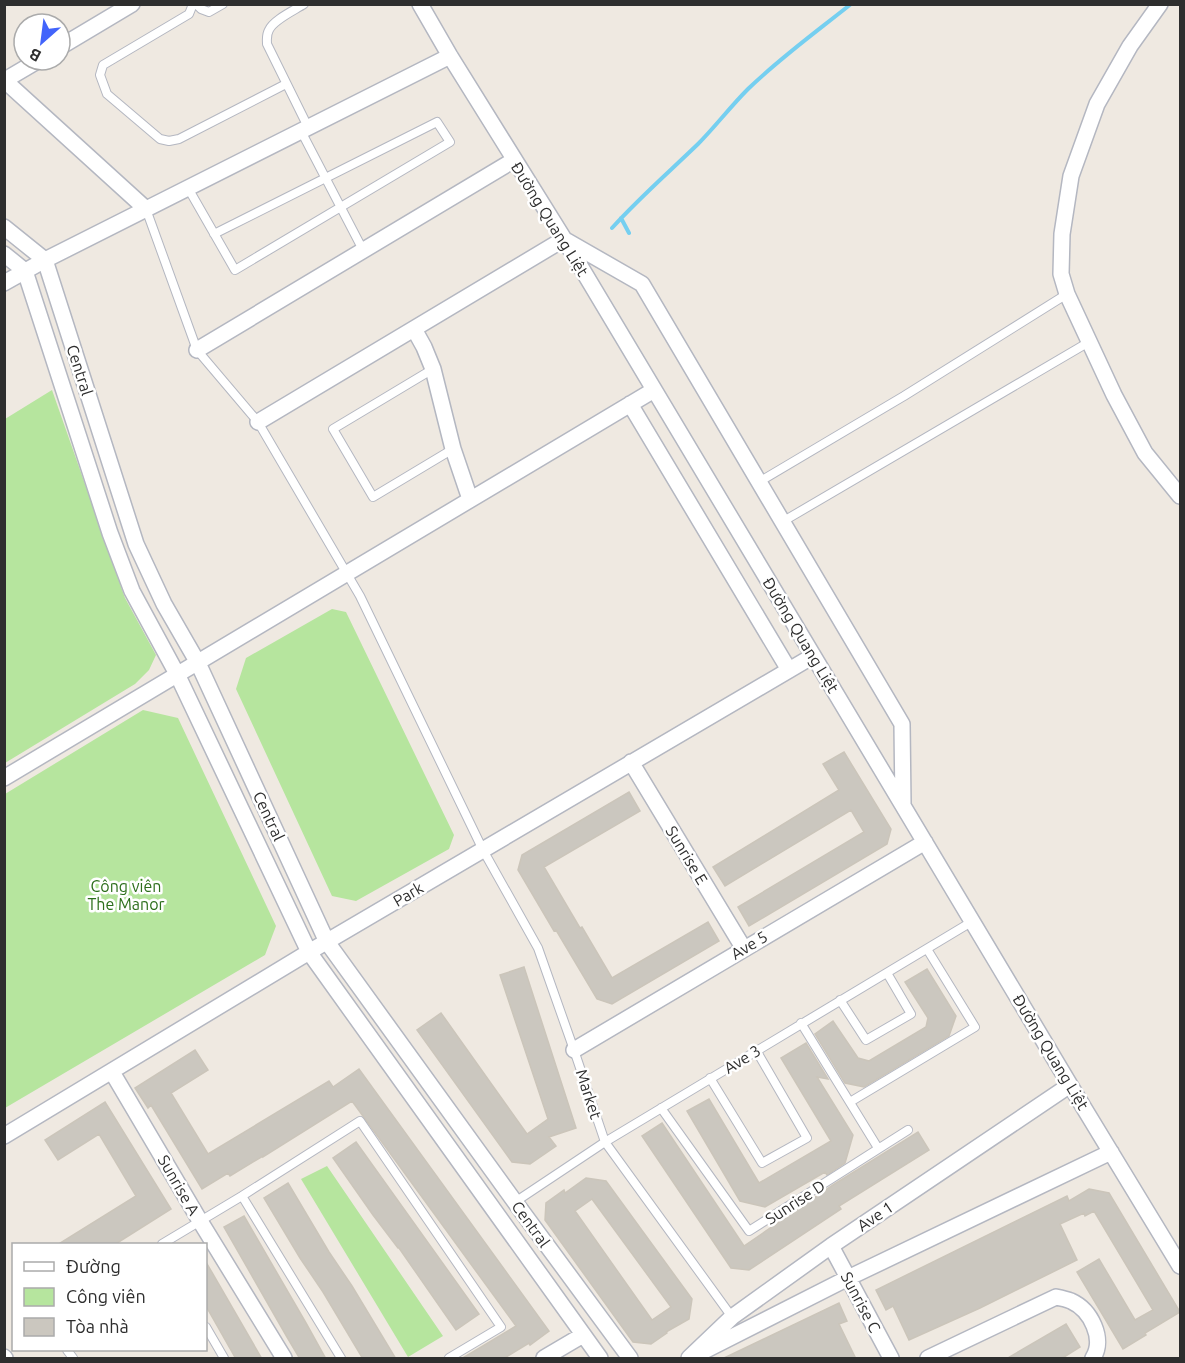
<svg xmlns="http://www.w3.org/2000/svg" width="1185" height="1363" font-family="Ubuntu,sans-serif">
	<rect width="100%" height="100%" fill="#efe9e1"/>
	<path fill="#b6e59e" d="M52,390l73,208 31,57 -7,15 -14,14 -130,79v-344z
		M332,609l14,3 108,223 -5,14 -93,52 -24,-5 -96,-207 10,-31z
		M143,710l35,8 98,208 -11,29 -260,153v-314z
		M327,1166l116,170 -35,21 -107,-178z"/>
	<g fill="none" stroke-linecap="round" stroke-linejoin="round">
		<path stroke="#75cff0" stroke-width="4" d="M621,218l8,15
			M612,228c27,-30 57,-56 86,-84 17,-17 32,-37 50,-55 32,-31 68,-57 103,-85"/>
	</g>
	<path fill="#cbc7bf" stroke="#cbc5ba" stroke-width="1.5" fill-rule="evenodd" d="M844,752l47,77 -4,15 -138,82 -11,-19 126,-75 -13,-22 -126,76 -12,-19 126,-77 -16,-26z
		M629,792l11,19 -96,56 36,61 2,-1 30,51 96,-56 11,19 -107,63 -15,-5 -41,-69 -2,1 -36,-61 4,-15z
		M524,967l52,161 -27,9 7,9 -26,18 -18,-2 -95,-132 24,-17 86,121 21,-15 -48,-144z
		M927,969l29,47 -7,20 -85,51 -19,-4 -30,-49 18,-13 25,37 11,3 57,-34 2,-9 -23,-36z
		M806,1043l22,36 -11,-2 36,58 -8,28 -18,12 -2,-3 -60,35 -25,-6 -53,-90 22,-12 50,84 72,-42 -50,-83z
		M195,1050l13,20 -37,23 37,61 121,-73 4,6 26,-18 190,262 -19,14 -1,-2 -26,16h-42l55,-33 -164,-225 -89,56v-1l-33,20 -2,-3 -26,16 -51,-84 -3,3 -13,-20z
		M105,1102l66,107 -57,36h-57l79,-49 -37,-62 -41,26 -13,-20z
		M662,1123l82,123 89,-61 85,-53 11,18 -90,56 2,3 -92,61 -18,-2 -89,-132z
		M356,1142l123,172 -23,16 -57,-82h-1l-25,-33 -40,-57z
		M586,1178l20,3 86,118 -3,20 -23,13 1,1 -16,11 -18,-2 -88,-122 1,-17 18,-13 1,3zM592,1199l79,108 -19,13 -77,-109z
		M288,1183l41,69 23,34 44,73h-33l-40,-67 -23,-34 -36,-60z
		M1089,1189l20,4 71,119 -35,21 1,2 -23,14 -46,-77 22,-13 36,61 18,-10 -59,-99 -9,5 -1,-3 -24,11 17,36 -97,48 -71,32 -16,-34 -7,4 -10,-20 191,-94 2,5z
		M244,1216l62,107 20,36h-26l-13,-22 -63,-110z
		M206,1262l56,97h-26l-30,-53z
		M839,1303l8,18 -8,3 17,35h-134z
		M1066,1324l14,23 -19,12h-55z"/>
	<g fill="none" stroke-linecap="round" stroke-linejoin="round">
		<g stroke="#b4b7c1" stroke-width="10">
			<path id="service" d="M193,4l-4,10 -86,51 -3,10 7,19 53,45 9,2 10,-2 107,-55
				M196,4l5,5 8,3 14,-8
				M304,4c-9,6 -31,16 -35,26 -3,5 -2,10 -2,14l41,83
				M301,131l62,119
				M188,188l47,82 215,-128 -13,-20 -223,112
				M146,209l51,141 61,72 102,174 123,254 55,98 36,102 31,92 127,175
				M433,369l-100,60 40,68 80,-48
				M759,482l145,-86 163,-102
				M782,522l307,-180
				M840,1000l26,40 45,-26 -24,-41
				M801,1023l77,125
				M710,1078l52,85 45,-25 -51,-88
				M850,1102l125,-75 -48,-78
				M661,1108l88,123 159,-101
				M242,1196l99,162
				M515,1202l90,-60 368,-221
				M162,1244l80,-48 118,-75 141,206 -52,31
				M206,1327l18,31
				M67,1350l6,8"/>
		</g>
		<g stroke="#b4b7c1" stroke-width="18">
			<path id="minor" d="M420,4l30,52 114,183 506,846 110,181
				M1160,4l-30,42 -33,58 -26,72 -9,58 -1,40 6,20 47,101 31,58 35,43
				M60,47l72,-43
				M4,80l142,129
				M5,80l34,-20
				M4,227l41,33 91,284 28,60 34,59 129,279 188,260 115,156
				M567,241l75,43 260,440 1,80
				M4,254l21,17 85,262 22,58 45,83 132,278 291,406
				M4,283l41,-23 405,-204
				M414,329l10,18 9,22 20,80 17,50
				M197,350l317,-190
				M630,404l159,266
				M258,422l306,-183
				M631,762l113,187
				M4,778c217,-130 433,-260 650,-388
				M574,1050l351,-208
				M112,1072l88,149 84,137
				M4,1136l305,-184 504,-296
				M831,1246l60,112
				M704,1351l144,-73 263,-126
				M4,1357l1,1
				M544,1358l39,-23
				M689,1358l43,-41 99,-71 239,-161
				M928,1358l128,-61c5,1 10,2 15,4 20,9 34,38 22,57"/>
		</g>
		<use href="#service" stroke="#fff" stroke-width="8"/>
		<use href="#minor" stroke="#fff" stroke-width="15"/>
	</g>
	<g text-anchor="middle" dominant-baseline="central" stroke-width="5" stroke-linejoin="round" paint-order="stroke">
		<g font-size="16" fill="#2e2e2e" stroke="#fff">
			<text transform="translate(550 219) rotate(58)">Đường Quang Liệt</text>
			<text transform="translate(80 370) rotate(72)">Central</text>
			<text transform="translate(801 635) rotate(59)">Đường Quang Liệt</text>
			<text transform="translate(269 816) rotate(65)">Central</text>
			<text transform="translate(687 855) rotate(59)">Sunrise E</text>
			<text transform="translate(408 894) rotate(-30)">Park</text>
			<text transform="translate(749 945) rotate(-31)">Ave 5</text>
			<text transform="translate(1051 1052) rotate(59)">Đường Quang Liệt</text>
			<text transform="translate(742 1059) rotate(-31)">Ave 3</text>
			<text transform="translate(589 1094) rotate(72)">Market</text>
			<text transform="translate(179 1185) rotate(60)">Sunrise A</text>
			<text transform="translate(795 1202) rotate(-33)">Sunrise D</text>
			<text transform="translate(875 1216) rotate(-34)">Ave 1</text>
			<text transform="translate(531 1224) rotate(54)">Central</text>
			<text transform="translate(861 1302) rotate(62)">Sunrise C</text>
		</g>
		<g font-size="16" fill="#2c6e1b" stroke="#fff">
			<text x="126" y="886">Công viên<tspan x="126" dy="18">The Manor</tspan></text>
		</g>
	</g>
	<rect width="1185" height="1363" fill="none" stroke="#2e2e2e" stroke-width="12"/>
	<rect x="12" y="1243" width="195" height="108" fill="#ffffff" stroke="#ababab" stroke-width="1.5"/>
	<rect x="24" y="1262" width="30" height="9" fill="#ffffff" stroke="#ababab" stroke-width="1.5"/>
	<text x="66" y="1273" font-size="18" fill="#2e2e2e">Đường</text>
	<rect x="24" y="1288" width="30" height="18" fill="#b6e59e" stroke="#ababab" stroke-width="1.5"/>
	<text x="66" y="1303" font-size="18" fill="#2e2e2e">Công viên</text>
	<rect x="24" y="1318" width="30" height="18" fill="#cbc7bf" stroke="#ababab" stroke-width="1.5"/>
	<text x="66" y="1333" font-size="18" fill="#2e2e2e">Tòa nhà</text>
	<g transform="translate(42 42) rotate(208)"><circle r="28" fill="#ffffff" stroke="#ababab" stroke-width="1.5"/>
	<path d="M0-4.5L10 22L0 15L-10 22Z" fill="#4264fb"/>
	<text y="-9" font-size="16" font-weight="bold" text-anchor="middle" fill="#2e2e2e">B</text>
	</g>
</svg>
